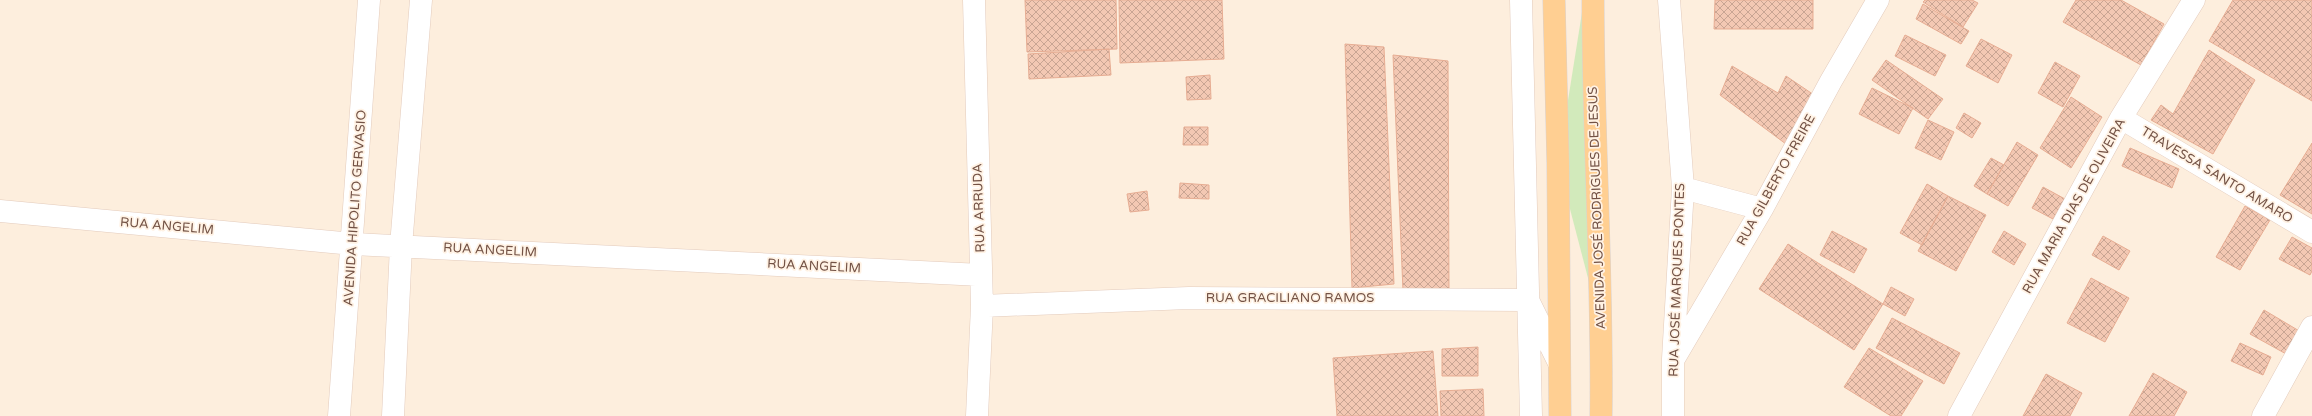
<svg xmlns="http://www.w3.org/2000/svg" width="2312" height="416" font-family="'Varela Round',sans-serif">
	<defs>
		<pattern id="building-cross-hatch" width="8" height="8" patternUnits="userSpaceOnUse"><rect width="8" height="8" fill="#f3c8b3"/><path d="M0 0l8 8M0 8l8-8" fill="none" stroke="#c9a593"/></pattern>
	</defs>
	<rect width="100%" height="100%" fill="#fdeedd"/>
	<path fill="#d2eabb" d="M1584,0l10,301 -36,-138z"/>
	<path fill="url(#building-cross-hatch)" stroke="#e7ad93" d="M1025,0h91l1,49 -90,3z
		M1119,0h103l2,59 -104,4z
		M1715,0h98v29h-99z
		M1925,0h47l6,3 -15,24 -40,-25z
		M2076,0h45l43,24 -23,41 -78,-43z
		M2233,0h79v101l-103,-60z
		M1923,4l46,27 -8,13 -45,-25z
		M1905,35l41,20 -11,21 -40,-20z
		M1981,39l31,16 -14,28 -32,-17z
		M1345,44l39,3 10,237 -42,4z
		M1109,49l2,26 -82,4 -1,-25z
		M2209,50l46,30 -42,74 -62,-34 10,-15 12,9z
		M1393,55l55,6 1,228 -46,2z
		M1886,60l57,39 -15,20 -56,-39z
		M2055,62l25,14 -17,31 -25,-14z
		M1732,66l46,27 8,-17 34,23 -26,51 -74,-55z
		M1210,75l1,24 -24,1 -1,-23z
		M1872,88l41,20 -14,26 -40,-20z
		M2071,97l31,20 -31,51 -31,-20z
		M1964,113l17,10 -9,15 -16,-10z
		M1928,120l26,12 -13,28 -26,-12z
		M1184,127h24v18h-25z
		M2017,142l21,13 -30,51 -21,-12z
		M2312,143v71l-32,-19z
		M2130,148l49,21 -7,19 -50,-22z
		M1991,158l13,7 -17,29 -13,-8z
		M1180,183l29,2v14l-30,-1z
		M1927,184l21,12 -26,49 -22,-12z
		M2043,187l22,12 -12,20 -21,-11z
		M1147,191l2,19 -19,2 -3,-18z
		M1948,196l38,19 -30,56 -38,-20z
		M2245,206l25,14 -30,50 -24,-13z
		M1832,231l35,18 -13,24 -34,-18z
		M2004,231l22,13 -12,21 -22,-13z
		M2103,236l27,15 -11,19 -27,-15z
		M2292,237l20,11v23l-2,4 -31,-16z
		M1788,244l95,60 -29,46 -95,-61z
		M2091,278l38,20 -24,44 -38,-19z
		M1891,287l23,12 -9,17 -22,-12z
		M2264,310l37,22 -13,23 -38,-21z
		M1892,318l68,35 -16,31 -68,-36z
		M2240,343l31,14 -8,18 -32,-14z
		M1478,347v29h-36v-27z
		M1869,348l54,33 -22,35h-10l-47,-29z
		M1433,351l5,65h-101l-4,-58z
		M2153,373l34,19 -13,24h-45z
		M2046,374l36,19 -12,23h-47z
		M1483,389l1,27h-43l-1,-25z"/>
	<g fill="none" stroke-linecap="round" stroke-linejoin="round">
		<g stroke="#e3cbbc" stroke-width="23">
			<path id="minor" d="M974,0l8,306 -5,110
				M1521,0l10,416
				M1669,0l14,188 -10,171v57
				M2121,118l191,114
				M1683,188l79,21
				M0,211l353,33 628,31
				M982,306l207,-8 339,2 31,63
				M1675,357l87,-148 69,-128 47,-81
				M339,416l30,-416
				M393,416l8,-170 20,-246
				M1959,416l162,-298 73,-118
				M2263,416l49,-89"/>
		</g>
		<g stroke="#dbd2cf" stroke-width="23">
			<path id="major" d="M1554,0l4,163 2,253
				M1593,0c0,139 10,277 8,416"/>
		</g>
		<use href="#minor" stroke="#fff" stroke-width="22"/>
		<use href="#major" stroke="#ffcf92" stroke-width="22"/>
	</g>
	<g text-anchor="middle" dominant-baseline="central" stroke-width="3.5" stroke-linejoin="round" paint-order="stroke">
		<g font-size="13" fill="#735245" stroke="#fff2e4">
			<text transform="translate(2217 175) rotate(31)">TRAVESSA SANTO AMARO</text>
			<text transform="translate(1776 180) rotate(-61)">RUA GILBERTO FREIRE</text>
			<text transform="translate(2074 206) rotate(-61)">RUA MARIA DIAS DE OLIVEIRA</text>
			<text transform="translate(355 208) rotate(-86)">AVENIDA HIPOLITO GERVASIO</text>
			<text transform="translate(979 208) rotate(-92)">RUA ARRUDA</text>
			<text transform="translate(1597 208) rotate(-92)">AVENIDA JOSÉ RODRIGUES DE JESUS</text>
			<text transform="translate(167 226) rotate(5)">RUA ANGELIM</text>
			<text transform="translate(490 250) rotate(3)">RUA ANGELIM</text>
			<text transform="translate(814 266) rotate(3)">RUA ANGELIM</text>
			<text transform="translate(1677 280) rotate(-88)">RUA JOSÉ MARQUES PONTES</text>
			<text x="1290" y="298">RUA GRACILIANO RAMOS</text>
		</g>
	</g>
</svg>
